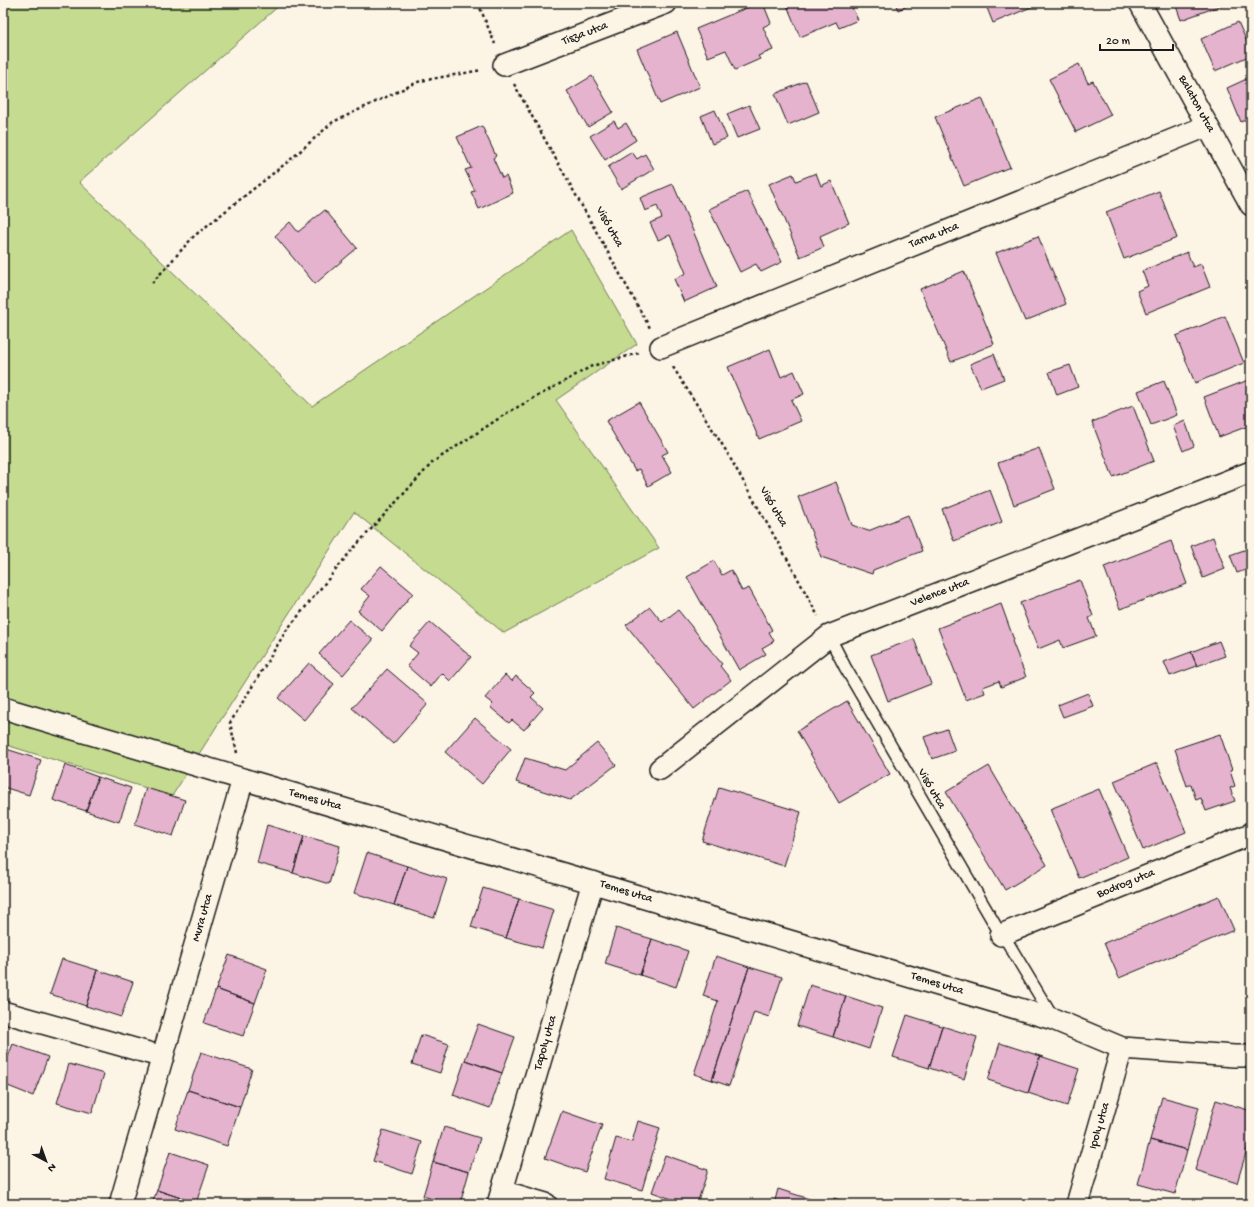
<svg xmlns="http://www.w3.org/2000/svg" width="1254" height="1207" font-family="'Gochi Hand',sans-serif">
	<rect width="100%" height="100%" fill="#fcf5e5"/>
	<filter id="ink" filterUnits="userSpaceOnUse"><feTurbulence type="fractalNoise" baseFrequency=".025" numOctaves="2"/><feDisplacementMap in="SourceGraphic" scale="8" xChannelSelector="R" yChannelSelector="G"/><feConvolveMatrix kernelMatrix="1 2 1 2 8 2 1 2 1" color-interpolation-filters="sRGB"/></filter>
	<g filter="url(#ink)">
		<path fill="#c4db90" stroke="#707c56" d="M3,3h279l-203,179 233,224 259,-176 66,114 -81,56 103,148 -155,85 -150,-121 -182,284 -169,-52z"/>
		<path fill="#e6b3cf" stroke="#1c1c1c" d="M758,3h5l8,20 -8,4 10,23 -15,6 2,3 -25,11 -9,-20 -18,7 -12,-28z
			M786,3h64l8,17 -19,8 -3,-6 -36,15z
			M895,3h19l-16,7z
			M985,3h50l1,2 -43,18z
			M1175,3h50v1l-44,16z
			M1238,22l13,29v4l-36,16 -14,-32z
			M677,32l23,55 -40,17 -23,-55z
			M1079,64l9,19 5,-2 18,34 -35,17 -27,-53z
			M592,76l21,36 -25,15 -21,-36z
			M1251,77v40l-10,5 -14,-34z
			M806,81l13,31 -31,13 -13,-31z
			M982,98l28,69 -46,19 -29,-69z
			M749,105l11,24 -23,9 -10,-24z
			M715,110l12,28 -15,6 -11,-28z
			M614,121l4,7 8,-5 10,17 -31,20 -15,-24z
			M482,126l14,30 -3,2 9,20 4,-2 7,17 -34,16 -8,-17 4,-1 -10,-21 6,-2 -14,-31z
			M632,152l5,7 8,-5 9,15 -33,20 -13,-22z
			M816,173l5,13 10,-5 18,42 -29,13 4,11 -24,10 -31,-73 24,-10 3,7z
			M673,184l44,103 -33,15 -10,-23 12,-6 -16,-38 -12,5 -8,-17 12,-5 -5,-12 -12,5 -5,-13z
			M747,191l35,71 -21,10 -5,-8 -16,8 -31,-63z
			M1159,191l18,47 -53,21 -18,-47z
			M325,210l32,38 -42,36 -40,-48 15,-14 8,10z
			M1038,236l28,68 -41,17 -29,-68z
			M1187,252l6,15 8,-3 9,23 -64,26 -9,-22 11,-5 -6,-15z
			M964,271l30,73 -43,18 -31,-73z
			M1225,316l19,47 -49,20 -19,-47z
			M770,349l11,28 13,-6 10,23 -13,6 10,21 -42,18 -31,-72z
			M994,354l10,25 -23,9 -11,-24z
			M1070,365l8,22 -21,8 -8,-23z
			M1251,379v46l-32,12 -15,-40z
			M1164,381l13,34 -26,10 -13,-34z
			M639,402l29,50 -6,3 10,17 -24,14 -9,-17 -4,2 -29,-50z
			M1133,406l21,55 -41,16 -21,-55z
			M1185,421l9,25 -11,5 -10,-25z
			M1039,448l16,41 -41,16 -16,-42z
			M836,482l16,43 16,6 40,-16 14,36 -49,19 -1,4 -51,-17 -23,-60z
			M990,490l12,32 -48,19 -12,-32z
			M1213,537l12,32 -22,9 -12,-32z
			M1171,541l16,43 -67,25 -16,-42z
			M1247,549l4,11v8l-14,5 -7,-18z
			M714,561l8,14 9,-5 11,21 7,-3 23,42 -3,2 5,9 -12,7 4,6 -27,16 -52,-93z
			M381,566l32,27 -31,38 -24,-20 12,-15 -9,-7z
			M1080,580l13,36 -4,2 7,18 -33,12 -3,-8 -22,9 -18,-46z
			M1001,604l13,36 -2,1 14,36 -25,10 -2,-6 -16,6 2,6 -19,7 -28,-72z
			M650,607l12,15 16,-12 44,54 -2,2 11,14 -37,29 -68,-84z
			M349,620l24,20 -30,35 -24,-21z
			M430,622l41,35 -21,24 -8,-8 -11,14 -24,-21 11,-13 -9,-7z
			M914,639l17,45 -43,17 -17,-46z
			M1219,641l6,15 -28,10 -6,-14z
			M1191,652l6,14 -27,10 -6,-14z
			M309,663l25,21 -30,36 -26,-22z
			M387,669l41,35 -35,40 -41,-36z
			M505,675l7,6 4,-5 19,17 -4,4 12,11 -19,22 -12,-10 -3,3 -19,-16 3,-3 -8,-6z
			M1088,693l5,13 -30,11 -5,-12z
			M847,701l43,73 -51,29 -42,-72z
			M475,718l36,31 -29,35 -37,-32z
			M947,729l8,22 -23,8 -8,-22z
			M1220,734l12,36 -2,1 5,15 -5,2 5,13 -29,10 -5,-13 -5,2 -5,-16 -4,2 -12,-37z
			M597,743l19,22 -46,35 -54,-18 9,-24 40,12z
			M3,748l38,12 -12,35 -26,-8z
			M1157,763l29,69 -43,18 -29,-69z
			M65,765l33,12 -12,34 -33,-11z
			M989,766l58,99 -42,25 -59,-98z
			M98,777l33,11 -12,34 -33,-11z
			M719,787l82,25 -17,54 -82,-25z
			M146,788l39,12 -12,36 -38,-12z
			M1099,789l29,68 -49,21 -29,-69z
			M267,825l37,11 -11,37 -36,-10z
			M304,836l36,10 -11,38 -36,-11z
			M367,853l40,13 -13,39 -40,-12z
			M407,866l40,13 -13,39 -40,-13z
			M483,888l36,11 -13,39 -35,-11z
			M1219,896l15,34 -115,48 -15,-35z
			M519,899l35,11 -12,38 -36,-10z
			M616,928l36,11 -12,36 -35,-11z
			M652,939l36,12 -12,36 -36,-12z
			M229,955l38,14 -12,34 -39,-14z
			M716,956l33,11 -37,113 -18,-6 24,-73 -15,-5z
			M62,959l35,11 -11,36 -36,-12z
			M749,967l33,10 -13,40 -15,-5 -25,74 -17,-6z
			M97,970l36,12 -12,35 -35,-11z
			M810,985l36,11 -13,41 -36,-11z
			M216,989l39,14 -12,33 -39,-13z
			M846,996l36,12 -13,41 -36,-12z
			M907,1015l35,11 -13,42 -36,-11z
			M478,1024l37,13 -13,36 -37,-13z
			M942,1026l35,11 -13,42 -35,-11z
			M421,1035l28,9 -9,29 -28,-9z
			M1000,1043l40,13 -12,37 -40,-13z
			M13,1044l35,13 -15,39 -30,-12v-15z
			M201,1052l51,17 -12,38 -52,-17z
			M1040,1056l39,13 -12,37 -39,-13z
			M465,1060l37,13 -12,35 -37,-13z
			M69,1064l35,10 -12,39 -35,-10z
			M188,1090l52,17 -13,39 -52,-17z
			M1162,1097l37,10 -12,43 -37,-10z
			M1216,1100l35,11v25l-14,47 -42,-13z
			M562,1111l40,14 -17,47 -40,-14z
			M638,1121l22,7 -18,62 -38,-11 12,-41 16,4z
			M444,1127l36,11 -11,34 -36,-10z
			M383,1130l39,12 -10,32 -39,-13z
			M1150,1140l37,10 -12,44 -37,-10z
			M170,1152l39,13 -13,38 -39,-13z
			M665,1155l43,15 -11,34h-11l-34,-12z
			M433,1162l36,10 -9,32h-11l-26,-8z
			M778,1189l38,12 -1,3h-41z
			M157,1190l39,13v1h-44z
			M834,1198l18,6h-20z"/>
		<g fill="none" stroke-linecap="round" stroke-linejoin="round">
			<g stroke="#1c1c1c" stroke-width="14">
				<path id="service" d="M829,636l16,31 156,268 7,8 45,75"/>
			</g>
			<g stroke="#1c1c1c" stroke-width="24">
				<path id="minor" d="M1140,3l111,202
					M504,65l162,-62
					M661,347l546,-221
					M3,708l1050,311 69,29 112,8h17
					M660,769l169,-133 422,-164
					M1001,935l250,-101
					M3,1012l160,45
					M502,1191l44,13
					M120,1204l123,-425
					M498,1204l95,-322
					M1077,1204l45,-156"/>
			</g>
			<path stroke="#1c1c1c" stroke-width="2.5" stroke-dasharray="3 3" stroke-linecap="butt" d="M478,3l17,41
				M514,84l136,244
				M152,283l42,-47 96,-76 43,-38 87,-41 62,-11
				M673,367l52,82 65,115 28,52
				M237,753l-7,-30 56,-92 65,-80 82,-89 74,-49 85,-47 47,-13"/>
			<use href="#service" stroke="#fcf5e5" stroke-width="11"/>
			<use href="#minor" stroke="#fcf5e5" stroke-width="21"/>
		</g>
	</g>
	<g text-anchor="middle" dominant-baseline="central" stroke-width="3" stroke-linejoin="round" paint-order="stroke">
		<g font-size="12" fill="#1c1c1c" stroke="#fcf5e5">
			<text transform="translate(585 34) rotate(-21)">Tisza utca</text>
			<text transform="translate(1196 104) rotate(61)">Balaton utca</text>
			<text transform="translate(609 227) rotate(61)">Visó utca</text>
			<text transform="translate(934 236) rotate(-22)">Tarna utca</text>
			<text transform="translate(773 507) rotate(60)">Visó utca</text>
			<text transform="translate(940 593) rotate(-21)">Velence utca</text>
			<text transform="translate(931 789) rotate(60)">Visó utca</text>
			<text transform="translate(315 800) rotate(16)">Temes utca</text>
			<text transform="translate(1126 884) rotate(-22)">Bodrog utca</text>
			<text transform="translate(626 892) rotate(17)">Temes utca</text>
			<text transform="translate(203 918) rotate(-74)">Mura utca</text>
			<text transform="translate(937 984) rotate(17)">Temes utca</text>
			<text transform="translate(546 1043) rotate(-74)">Tapoly utca</text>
			<text transform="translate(1100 1126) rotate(-74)">Ipoly utca</text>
		</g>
	</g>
	<rect width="1254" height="1207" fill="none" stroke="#fcf5e5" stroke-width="16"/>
	<rect x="8" y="8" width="1238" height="1191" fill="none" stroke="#1c1c1c" stroke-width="1.5" filter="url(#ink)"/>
	<g transform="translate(46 1161) rotate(139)" stroke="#fcf5e5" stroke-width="3" paint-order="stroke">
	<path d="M0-3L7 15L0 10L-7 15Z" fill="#1c1c1c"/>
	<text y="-6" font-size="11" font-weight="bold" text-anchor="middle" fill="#1c1c1c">N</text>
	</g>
	<path d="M1100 44v6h73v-6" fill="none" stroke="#1c1c1c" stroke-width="2"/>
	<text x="1106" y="44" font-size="12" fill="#1c1c1c" stroke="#fcf5e5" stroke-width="3" paint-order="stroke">20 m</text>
</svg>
